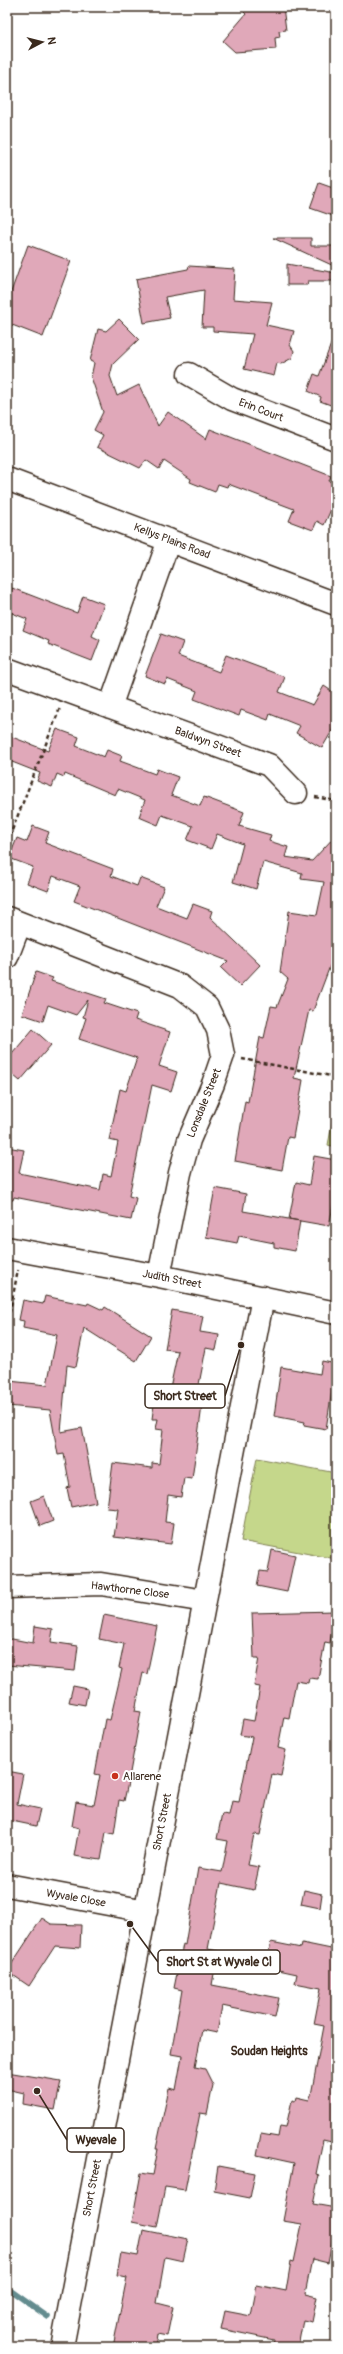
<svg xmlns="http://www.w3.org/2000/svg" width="343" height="2354" font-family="Pangolin,sans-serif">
	<rect width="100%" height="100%" fill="#fff"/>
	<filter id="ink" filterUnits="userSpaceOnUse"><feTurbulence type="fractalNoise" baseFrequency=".025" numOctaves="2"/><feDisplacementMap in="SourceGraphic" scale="8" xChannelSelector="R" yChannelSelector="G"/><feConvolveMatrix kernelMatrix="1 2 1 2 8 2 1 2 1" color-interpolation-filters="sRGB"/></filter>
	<g filter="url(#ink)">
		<path fill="#c5d78b" stroke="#808054" d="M336,1103v44l-8,-2z
			M257,1458l79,15v86l-95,-18z"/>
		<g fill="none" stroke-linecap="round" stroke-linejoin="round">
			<path stroke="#648c8f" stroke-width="5.5" d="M7,2288l41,29"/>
		</g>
		<path fill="#e0a8b9" stroke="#3b2a1e" d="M239,7h44l3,23 -7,1 1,6 -5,1 1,11 -41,3 -12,-11 23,-27z
			M319,183l17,6v28l-26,-9z
			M273,238h38v8h25v21z
			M28,245l43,16 -28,76 -36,-14v-20z
			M287,264l49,9v8h-28l-1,4h-20z
			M189,266l46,3 -2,30 39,3 -6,23 28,6 -4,14 4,6 -2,7 -11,6 -4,-1 -3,13 -30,-7 9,-35 -40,-3v-4h-11l2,-37 -39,7 5,21 -26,5 -8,-44 52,-10z
			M119,319l20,20 -26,25 -3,12 7,20 22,-11 19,41 10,-14 38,27 4,-10 121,47 -2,5 7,3v22l-3,-1 -9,20 -7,-4 -4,9 -24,-9 5,-12 -66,-25 -1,3 -9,-3 -3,8 -25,-10 1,-3 -27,-18 -5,8 -13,-9 -6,8 -43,-21 6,-12 -9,-5 9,-18 -12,-35 3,-14 -4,-2 8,-32 8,2z
			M334,336h2v71l-16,-6 1,-4 -13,-6 6,-17 5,2z
			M12,588l65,25 6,-17 21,8 -12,32 8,4 -8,21 -44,-17 1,-3 -26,-11 4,-11 -20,-8v-9z
			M161,634l22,8 -5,14 41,16 7,-17 59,22 -6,15 34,13 11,-19 12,8v30l-14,24 -26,-15 4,-7 -30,-12 -2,6 -27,-10 -2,6 -45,-17 3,-8 -30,-12 -2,5 -20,-8z
			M57,729l22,8 -3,9 28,11 3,-7 15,6 -2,5 35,13 2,-5 21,8 -7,18 29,11 4,-9 40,15 -5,14 32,9 -2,6 19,6 -3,10 27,4 24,-26v115l-23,61 -4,-1 -15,68 9,2 -10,58 -5,-1 -6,33 -47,-9 10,-60 3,1 12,-65 4,1 7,-32 6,1 11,-28 -8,-7 9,-61 28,4 7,-33 -23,-3 1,-6 -39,-11 -7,27 -23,-7 10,-38 -26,-10 -6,15 -24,-9 6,-14 -31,-11 -4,10 -19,-8 6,-17 -27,-11 -3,6 -50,-21 -1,3 -7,-3 -5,13 -15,-6 3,-8 -33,-13v-25l41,16z
			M33,826l16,6 -4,11 68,26 -2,7 26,10 3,-8 24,9 -8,19 31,12 6,-14 19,7 -2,6 50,48 -20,21 -19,-18 7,-7 -154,-60 6,-15 -27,-10 -5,15 -21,-8 6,-16 -24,-9 8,-20 10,4z
			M36,972l17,6 -2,3 55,18 -2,4 33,11 -2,6 35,12 -11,34 18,6 -6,19 -19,-6 -23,111 7,2 -5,22 -117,-23 -1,3h-6v-53l17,3 -5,23 81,17 3,-16 8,2 7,-34 -9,-2 11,-51 6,2 11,-33 -58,-19 7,-21 -3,-1 5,-17 -12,15 -28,-10 -5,16 -21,-7z
			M33,1029l18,16 -31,36 -13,-11v-10z
			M314,1156l22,4v31l-7,35 -40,-7 7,-37 13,3z
			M215,1188l31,6 -3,17 57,10 -5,30 -21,-4v-4l-35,-7 -2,7 -31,-6z
			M45,1296l42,9 1,-2 15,7 2,-3 46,29 -15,25 -52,-33 -8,39 -9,-2 -6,67 21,-4 14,74 -25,5 -4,-19 3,-1 -6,-33 -6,1 -8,-45 -43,-4 2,-25 38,4 10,-50 -34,-7 1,-7 -5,-1 4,-20 20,4z
			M172,1310l31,6 -3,16 19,3 -3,15 -10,-2 -11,57 7,1 -10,73 -8,-1 -3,19 -13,-2 -3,27 9,1 -3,21 -57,-7 4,-28 -11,-1 6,-45 39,5v-5l7,1 4,-34 -7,-1 2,-10h-6l3,-22 5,1 1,-6 8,1 9,-42 -13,-2z
			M322,1361l14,3 -10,65 -22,-4 1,-3 -31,-6 7,-49 39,7z
			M44,1496l9,25 -13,5 -9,-25z
			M272,1550l23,5 -8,37 -30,-6 3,-15 8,1z
			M335,1611l-5,32 -5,-1 -7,37 -9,-1 -1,5 -12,-2 -7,37 -5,-1 -6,31 8,2 -5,26 -9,-2 -12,61 -6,-1 -6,31 11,2 -5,23 -33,-7 -13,66 10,2 -6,34 67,13 -4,19 -53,-11 -5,27 -15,-3 -7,37 10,2 8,16 -6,29 -7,-1 -15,77 -20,-3 -8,40 -25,-5 9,-49 12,2 5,-26h-2l13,-61 7,2 6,-34 -11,-2 11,-64 -8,-2 9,-44 2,1 13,-77 24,4 6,-31 -11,-2 5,-25 7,1 3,-14 7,1 13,-65 -12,-2 3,-16 11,2 6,-34 -6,-1 5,-28h-5l-2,-45z
			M104,1615l53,11 -10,48 -4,-1 -8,38 6,1 -12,66 -5,23 -5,-1 -5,34 -8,-2 -5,28 -27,-4 5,-28 -7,-2 4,-24 18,3 6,-30 -5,-1 10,-55 5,1 12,-51 -3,-1 5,-24 -25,-5z
			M35,1626l18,3 -2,13 27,4 -3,25 -68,-6v-27l26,5z
			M73,1686l15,3 -3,16 -16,-3z
			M7,1771l16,3 -6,30 23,5 -4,17 -29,-6z
			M304,1890l18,4 -2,14 -19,-4z
			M42,1918l9,6 30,1 -1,23 -25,-2 -26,40 -22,-15z
			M271,1942l30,6 1,-5 34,7v193l-13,-3 -7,34 3,1 -6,29 23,4v14l-8,41 -16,-4 -7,35 12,3 -5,25 -9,-2 -5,27h-25l1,-7 -53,-11 4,-18 26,5 6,-31 29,6 5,-30 3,1 8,-38 -19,-3 11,-58 -37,-8 4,-21 17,3 2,-11 6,1 6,-27 3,1 1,-4 13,3 2,-5 13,-69 -10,-2 7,-36 -26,-5 2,-9 -23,-5 1,-11 -7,-1z
			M7,2072l54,9 -6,29 -32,-6 1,-11 -17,-4z
			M218,2166l37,7 -5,25 -36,-7z
			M143,2230l45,9 -5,22 -18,-4 -8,46 16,4 -6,29 -10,-2 -2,13h-42l14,-70 -10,-2 4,-22 17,3z"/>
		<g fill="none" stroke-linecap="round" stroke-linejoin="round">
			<g stroke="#3b2a1e" stroke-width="25">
				<path id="minor" d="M189,374l43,25 104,40
					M7,479l329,125
					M7,669l262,96 27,28
					M110,707l59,-167
					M7,918l173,68 27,21 11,23 5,25 -10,29 -24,56 -9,33 -21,103
					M7,957l13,-34
					M7,1248l152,28 177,37
					M7,1587l94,-3 104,17
					M7,1885l139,26
					M62,2347l201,-1050"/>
			</g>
			<path stroke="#3b2a1e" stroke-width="2.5" stroke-dasharray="4 3" stroke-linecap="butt" d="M315,797l21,4
				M7,843l53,-135
				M242,1059l94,18
				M7,1326l11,-56"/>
			<use href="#minor" stroke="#fff" stroke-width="22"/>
		</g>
	</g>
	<circle fill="#c8321e" stroke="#fff" stroke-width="1.5" cx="115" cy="1776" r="4"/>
	<g text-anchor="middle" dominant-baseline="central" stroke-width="4" stroke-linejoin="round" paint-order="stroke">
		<g font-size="11" fill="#3b2a1e" stroke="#fff">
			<text transform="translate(261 410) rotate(21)">Erin Court</text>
			<text transform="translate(172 541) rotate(21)">Kellys Plains Road</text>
			<text transform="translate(208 742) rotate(20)">Baldwyn Street</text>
			<text transform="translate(204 1103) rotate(-68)">Lonsdale Street</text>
			<text transform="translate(172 1279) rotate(11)">Judith Street</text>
			<text transform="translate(130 1590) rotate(7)">Hawthorne Close</text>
			<text transform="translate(162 1822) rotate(-79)">Short Street</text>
			<text transform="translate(76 1898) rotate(10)">Wyvale Close</text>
			<text transform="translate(92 2188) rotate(-79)">Short Street</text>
		</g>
		<g font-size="11" fill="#3b2a1e" stroke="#fff" text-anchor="start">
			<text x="123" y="1776">Allarene</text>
		</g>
		<g font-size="12" font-weight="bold" fill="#3b2a1e" stroke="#fff">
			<text x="269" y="2051">Soudan Heights</text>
		</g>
	</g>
	<path fill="none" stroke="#3b2a1e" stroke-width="1.5" d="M241 1345L225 1396M130 1924L158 1962M37 2091L67 2140"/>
	<g fill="#3b2a1e" stroke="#fff" stroke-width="1.5">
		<circle cx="241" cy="1345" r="4"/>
		<circle cx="130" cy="1924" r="4"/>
		<circle cx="37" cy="2091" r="4"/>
	</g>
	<g fill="#fff" stroke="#3b2a1e" stroke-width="1.5">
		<rect x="145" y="1384" width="80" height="24" rx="4"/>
		<rect x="158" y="1950" width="122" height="24" rx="4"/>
		<rect x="67" y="2128" width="57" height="24" rx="4"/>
	</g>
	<g font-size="12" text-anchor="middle" font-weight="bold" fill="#3b2a1e">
		<text x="185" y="1400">Short Street</text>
		<text x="219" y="1966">Short St at Wyvale Cl</text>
		<text x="96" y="2144">Wyevale</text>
	</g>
	<rect width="343" height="2354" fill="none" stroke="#fff" stroke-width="24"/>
	<rect x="12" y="12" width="319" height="2330" fill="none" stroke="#3b2a1e" stroke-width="1.5" filter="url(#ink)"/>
	<g transform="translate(42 42) rotate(83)" stroke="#ffffff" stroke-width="3" paint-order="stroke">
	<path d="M0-3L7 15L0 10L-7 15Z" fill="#3b2a1e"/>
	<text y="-6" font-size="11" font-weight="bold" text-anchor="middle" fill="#3b2a1e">N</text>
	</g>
</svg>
